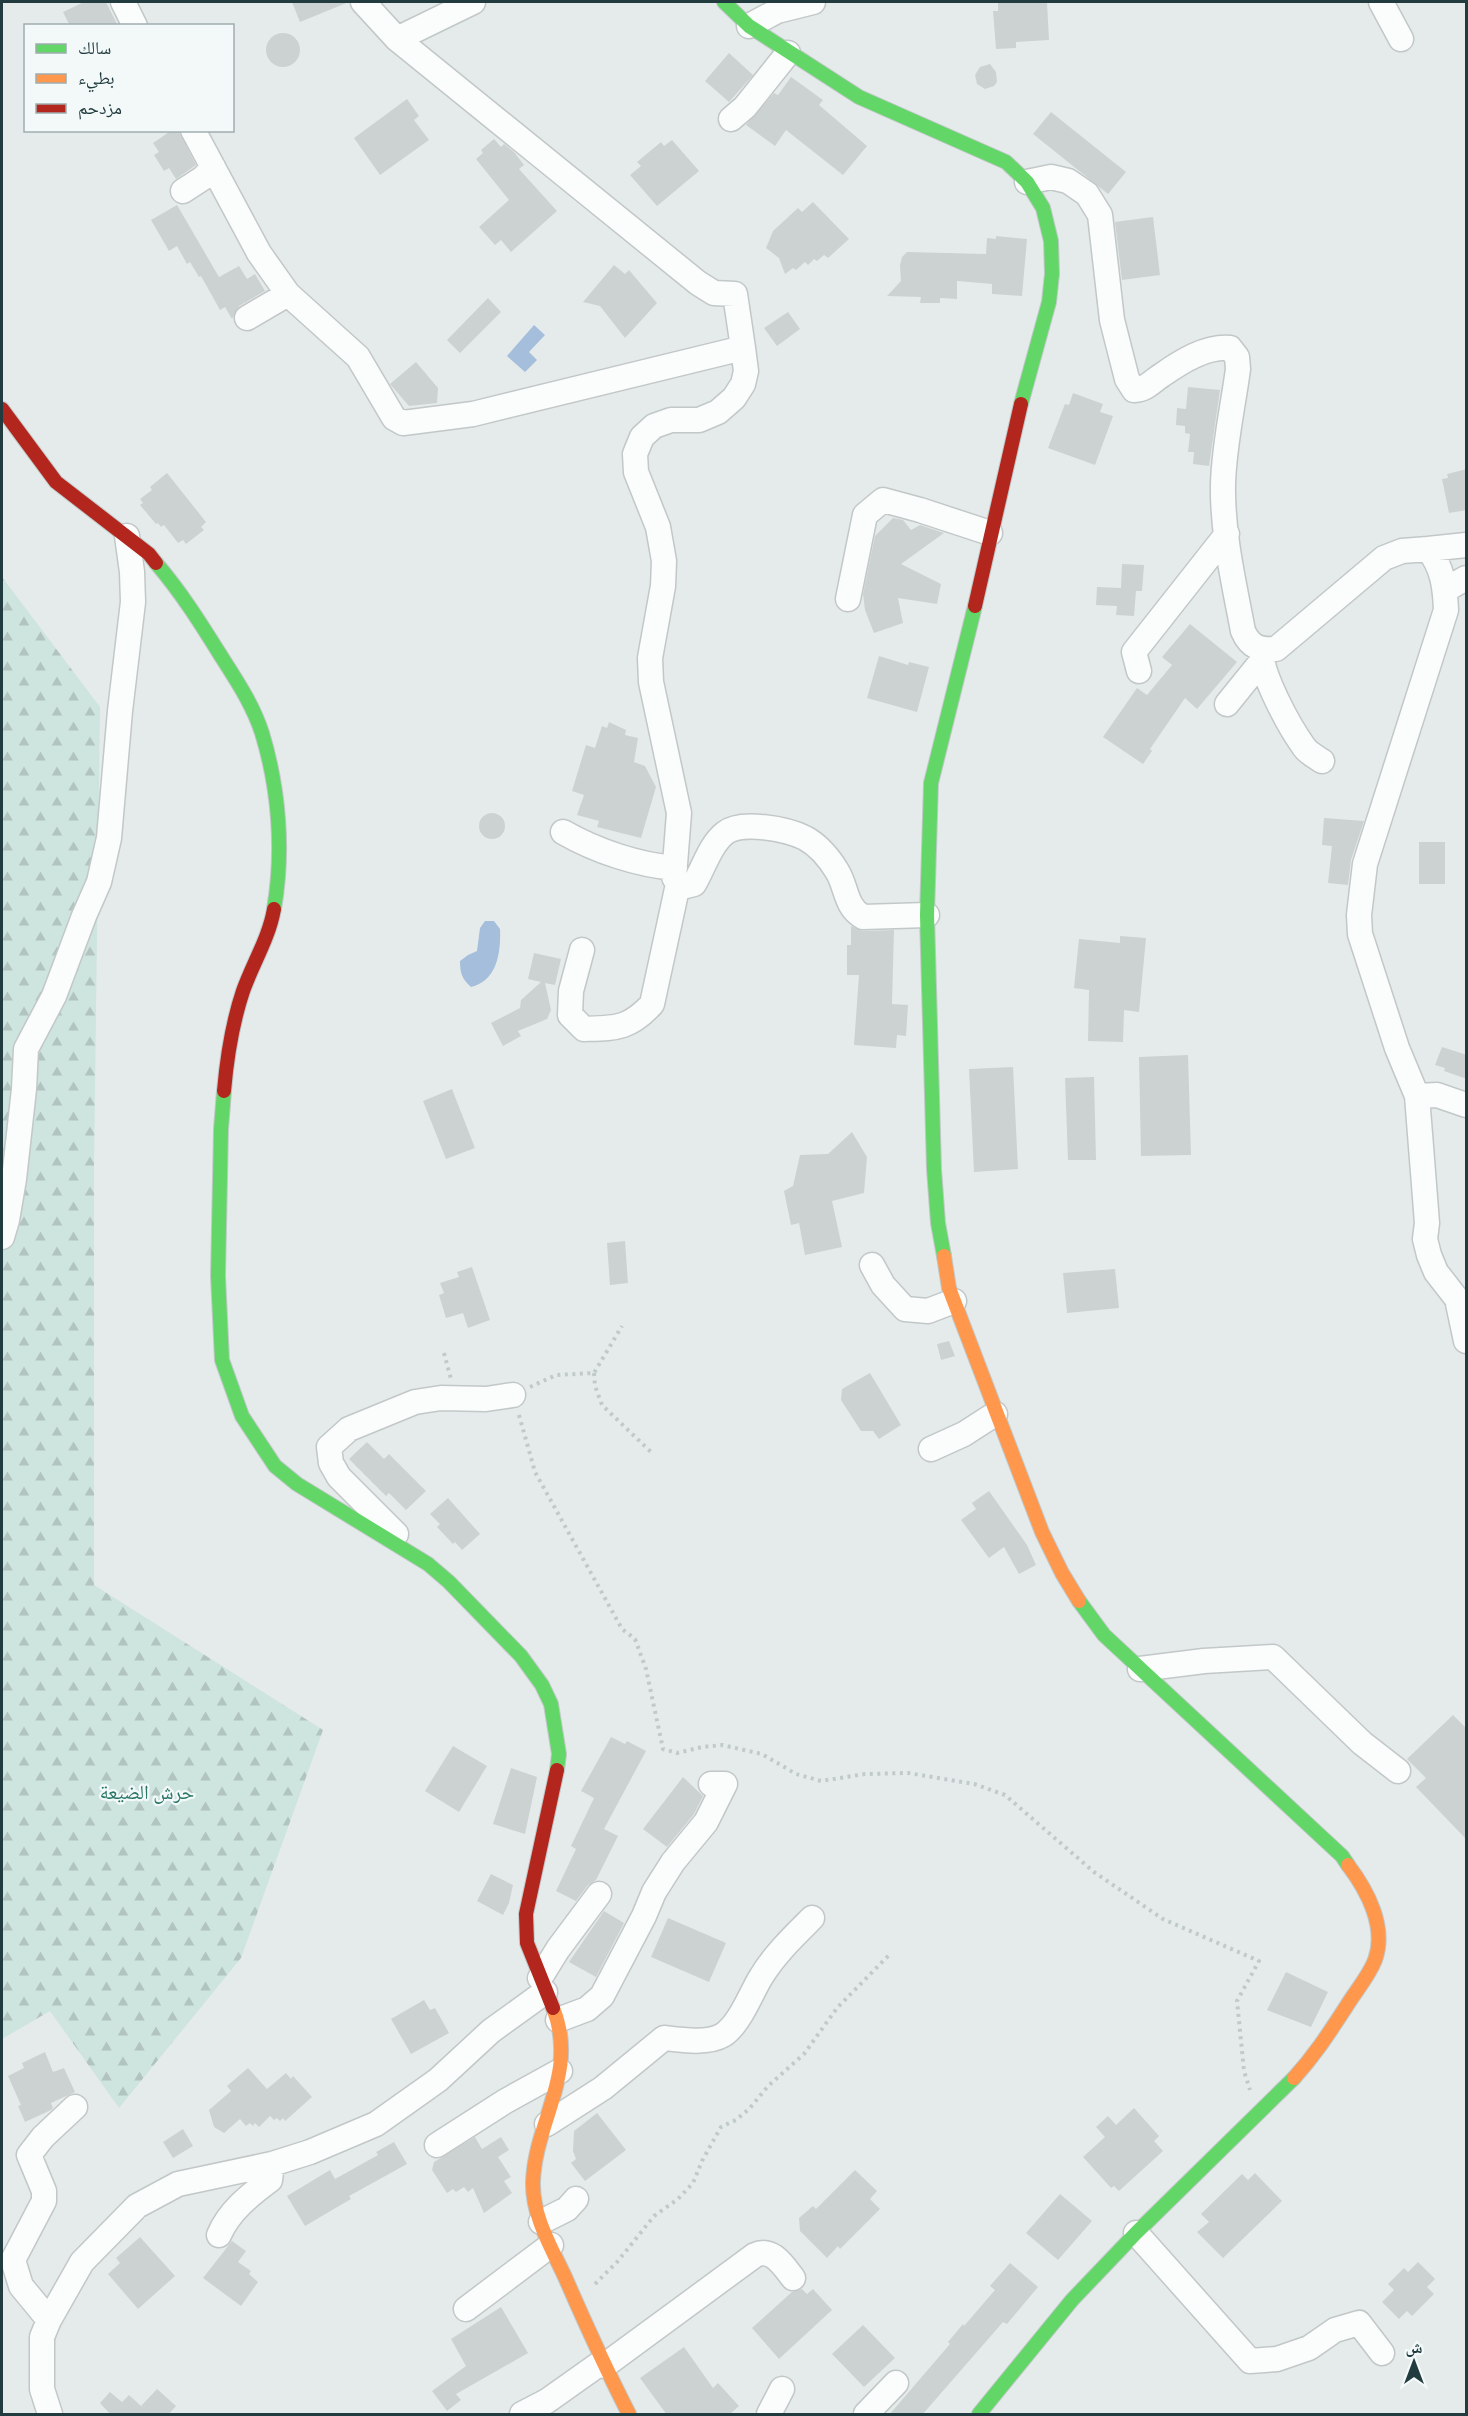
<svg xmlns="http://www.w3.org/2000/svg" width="1468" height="2416" font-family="Ubuntu,'Noto Naskh Arabic',sans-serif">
	<defs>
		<pattern id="forest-firs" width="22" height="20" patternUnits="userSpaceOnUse" patternTransform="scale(1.5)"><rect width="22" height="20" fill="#cee4de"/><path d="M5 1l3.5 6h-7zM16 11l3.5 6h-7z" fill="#b1c4c0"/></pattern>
	</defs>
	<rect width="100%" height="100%" fill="#e5ebeb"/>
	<path fill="url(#forest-firs)" d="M2,577l98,130 -6,457v421l229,145 -82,228 -122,150 -69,-97 -48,28z"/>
	<path fill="#a5bedb" d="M534,325l11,10 -16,17 8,8 -12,12 -18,-16z
		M485,921h9l6,8c1,24 -3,52 -29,58 -9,-8 -11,-14 -11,-26l8,-6 9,-4 3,-23z"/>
	<path fill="#ccd2d1" d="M84,2h22l12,24h-48l-7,-14z
		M292,2h57l-49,20z
		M998,2h49l2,38 -33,2v6l-20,1 -3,-38h5z
		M266 50a17 17 0 1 1 34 0a17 17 0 1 1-34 0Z
		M729,53l24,22 -24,27 -24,-21z
		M990,64l6,8 1,10 -3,4 -9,3 -8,-5 -2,-9 5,-8z
		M791,77l32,23 -4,5 48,41 -24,29 -57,-45 -11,16 -29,-21 28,-32 4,2z
		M407,99l12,17 -5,4 15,20 -49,35 -26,-37z
		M1051,112l75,60 -18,22 -75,-60z
		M172,130h6l18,35 -20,14 -7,-11 -5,3 -10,-16 5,-3 -6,-9z
		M494,139l7,8 3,-3 10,8 10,13 -5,4 38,42 -46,41 -10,-12 -6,5 -16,-18 30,-27 -33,-41 7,-6 -2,-3z
		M672,140l27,31 -42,35 -27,-31 11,-9 -4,-4 24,-20 3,4z
		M813,202l36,37 -21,19 -4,-3 -7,6 -3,-2 -6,6 -3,-3 -9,8 -3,-2 -8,6 -6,-16 -13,-10 7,-17 25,-23 4,4z
		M177,205l42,72 20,-11 8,13 8,-5 10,17 -26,15 -7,13 -7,-12 -5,3 -19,-34 -2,1 -9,-15 -3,2 -10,-18 -8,5 -18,-31z
		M1153,217l7,58 -38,5 -7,-58z
		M996,236l31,3 -5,57 -30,-2v-10l-35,-3v18l-17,-1v5h-20l1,-6 -34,-1 14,-15 -1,-16 2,-8 5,-5 79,2 1,-16 9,1z
		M614,265l11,9 4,-4 28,33 -32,35 -25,-32 -17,-4z
		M488,298l13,14 -41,41 -13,-13z
		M788,312l12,17 -23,17 -13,-18z
		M416,362l22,26 -1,15 -28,3 -19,-22z
		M1188,387l32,3 -11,76 -16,-2 1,-12h-6l2,-18 -5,-1v-7l-9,-1 1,-17 9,1z
		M1073,393l30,11 -3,8 13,4 -18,49 -47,-17 17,-44 4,1z
		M1467,469v41l-18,3 -7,-34 6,-1 -1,-4z
		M167,473l39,49 -5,5 3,3 -18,14 -3,-4 -5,3 -14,-18 -3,2 -3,-4 -2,1 -16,-19 3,-2 -3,-4 12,-9 -2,-3z
		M893,518l10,2 8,10 9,-5 24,8 -43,31 40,20 -4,20 -39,-6 5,25 -29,10 -9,-23 -2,-16 12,-58z
		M1122,564l22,1 -2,26h-6l-2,25 -18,-1 1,-9 -21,-1 1,-18 24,1z
		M1190,624l47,38 -40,47 -12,-11 -35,51 2,2 -9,13 -40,-27 34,-49 10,7 25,-30 -10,-8z
		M879,656l29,9 1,-3 20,5 -12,45 -50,-14z
		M609,722l17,8 -1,5 13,3 -4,24 11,4 11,21 -15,51 -44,-11 2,-6 -22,-6 7,-20 -12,-4 14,-46 9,3 7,-22 5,2z
		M479 826a13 13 0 1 1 26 0a13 13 0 1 1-26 0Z
		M1324,818l40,3 -13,39 -3,25 -20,-2 4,-37 -10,-1z
		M1419,842h26v42h-26z
		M851,926l12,5 31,-1 -2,74 16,1 -2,31 -9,-1 -1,13 -42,-3 5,-70h-12v-30h4z
		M1120,936l26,2 -7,74 -15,-2 -1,32 -35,-1 1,-51 -15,-2 5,-49 41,4z
		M534,953l27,6 -6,26 -10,-2 6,27 -4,9 -29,12 3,5 -18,10 -12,-23 29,-15 1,-8 20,-18 -13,-3z
		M1442,1047l25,8v24l-23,-8 1,-3 -10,-3z
		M1188,1055l3,100 -50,1 -2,-99z
		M1013,1067l5,102 -44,3 -5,-103z
		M1094,1077l2,83h-28l-3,-82z
		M452,1089l23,59 -29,11 -23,-58z
		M852,1132l15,25 -3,36 -32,8 10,46 -37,8 -6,-32 -8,2 -7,-34 9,-5 7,-31 28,-1z
		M625,1241l3,42 -18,2 -3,-42z
		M472,1267l18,53 -22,8 -5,-15 -17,5 -7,-23 5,-2 -4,-10 19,-6 -2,-5z
		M1115,1269l4,39 -52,5 -4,-40z
		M949,1341l6,15 -14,4 -4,-16z
		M870,1373l31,52 -22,14 -6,-8h-12l-20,-31 1,-11z
		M367,1442l17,17 5,-5 37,37 -20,19 -17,-17 -3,3 -37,-37z
		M989,1491l38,54 9,20 -17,9 -15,-27 -15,11 -28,-38 15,-11 -4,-6z
		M448,1498l32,36 -18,16 -7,-8 -2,2 -16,-17 3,-3 -10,-10z
		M1453,1715l14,14v111l-51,-53 10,-9 -19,-19z
		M611,1737l14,7 2,-3 19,10 -42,78 14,7 -22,44 -8,5 -12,16 -20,-10 20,-42 -5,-3 23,-48 -13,-7z
		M453,1746l34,20 -28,46 -34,-21z
		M511,1768l26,9 -12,57 -32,-10z
		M683,1777l20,19 -9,18 -27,33 -24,-18z
		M491,1874l22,11 -4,18 -6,12 -26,-14z
		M604,1911l20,12 -28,54 -27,-15z
		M668,1918l58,25 -17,39 -58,-25z
		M1286,1972l42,20 -17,35 -44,-17z
		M424,2000l6,10 5,-2 14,25 -38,21 -20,-35z
		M45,2052l8,20 11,-4 11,24 -24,11 2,5 -2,2 -26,12 -7,-16 3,-1 -13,-29 16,-8 -2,-5z
		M248,2068l19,21 19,-16 5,6 2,-3 19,21 -27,24 -2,-3 -3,3 -3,-3 -3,2 -4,-4 -11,11 -4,-4 -2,3 -3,-3 -4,3 -6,-7 -16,14 -10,-6 -5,-17 22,-19 -4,-5z
		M1134,2108l25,28 -5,5 9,10 -44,40 -5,-5 -3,2 -28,-31 22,-20 -9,-10 12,-11 8,9z
		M597,2113l29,37 -41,31 -14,-18 5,-4 -3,-8 1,-20z
		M183,2129l10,17 -20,12 -10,-16z
		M475,2137l7,12 19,-12 8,13 -11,7 13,20 -7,4 8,12 -28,20 -11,-25 -5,4 -4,-5 -8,5 -3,-3 -6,4 -15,-23 2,-8z
		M394,2142l13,22 -58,32 2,3 -46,27 -18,-30 43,-26 5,9 43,-24 -2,-3z
		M855,2170l22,21 -7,8 10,10 -40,40 -2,-3 -11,12 -27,-27 -1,-13 14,-12 3,3z
		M1255,2173l27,28 -59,57 -26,-26 12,-10 -8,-8 41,-40 6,6z
		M1060,2194l32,27 -34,39 -32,-27z
		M140,2237l35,39 -37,33 -30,-35 12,-11 -4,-5z
		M232,2241l14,10 -8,11 13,9 -2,3 9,8 -17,24 -38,-28z
		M1418,2262l17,17 -8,8 7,7 -22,22 -5,-5 -8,8 -17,-17 12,-12 -6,-6 16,-16 4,4z
		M1010,2263l28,24 -31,37 -4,-2 -81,93h-33l61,-71 -2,-2 15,-18 1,2 31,-36 -5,-4z
		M802,2289l5,5 6,-5 19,21 -53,49 -27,-31 40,-36z
		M501,2307l27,46 -72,41 5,6 -14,11 -15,-20 34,-25 -15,-27z
		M863,2325l32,33 -31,29 -32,-33z
		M684,2347l29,41 5,-5 21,23 -10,9h-62l-27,-37z
		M157,2389l19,17 -8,9h-57l-11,-12 10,-11 12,10 7,-7 12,11z"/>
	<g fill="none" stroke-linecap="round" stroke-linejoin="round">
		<g stroke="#c2c7c8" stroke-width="27">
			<path id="street" d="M123,2l12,24
				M1381,2l20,37
				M749,26l28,-15 36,-9
				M397,39l76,-37
				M731,119l14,-12 43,-54
				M193,130l66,123 29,41 70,63 36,61 9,5 70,-9 270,-66 -8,-54 -21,-1 -16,-10 -301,-244 -34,-37
				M1027,182l24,-5 17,4 19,13 13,21 12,105 15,59 7,11c13,-1 17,-8 28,-15 20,-14 44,-29 68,-27l7,9 1,12c-5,38 -14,76 -15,115 -1,49 11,99 20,147 7,16 16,19 33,18l108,-91 18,-7 26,-2c15,19 17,38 18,61l-81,254 -6,51 1,19 37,114 20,48 10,127 -2,16 4,16 7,17 21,27 9,42
				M183,191l20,-13 10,-11
				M247,318l41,-24
				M743,348l3,23 -3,13 -9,14 -16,14 -19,8h-28l-17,6 -12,11 -7,17 1,18 22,55 6,34 -1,25 -13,72 1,24 28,131 -5,64 4,7 8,2 8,-2c10,-17 16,-39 31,-51 16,-13 62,-4 80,5 13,7 24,20 32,33 10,16 8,36 26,46l64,-2
				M1428,549l38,-4
				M1445,590l21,-12
				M848,599l17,-84 18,-15 37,10 70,23
				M1261,650c0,25 28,76 43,97 4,6 12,10 18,14
				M1139,671l-5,-19 93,-118
				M1227,704l34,-42
				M563,832c33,19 75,33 112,36
				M582,950l-11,41 -1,24 14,14c32,-1 45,0 68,-25l26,-120
				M1417,1096l20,-1 29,10
				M2,1237l5,-17 7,-41 10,-90 2,-40 28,-53 30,-80 15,-34 10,-44 11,-127 13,-109 -1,-30 -5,-36
				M872,1265l11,20 22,24 23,2 26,-10
				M931,1449l33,-15 31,-20
				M396,1534l-57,-57 -8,-14 -2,-16 20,-18 66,-27 26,-4 45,1 27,-4
				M1140,1669l64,-8 69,-4 89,86 36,28
				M540,1978l18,-29 41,-55
				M558,2020l29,-11 15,-13 42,-80 10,-24 19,-30 33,-40 19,-38h-14
				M547,2124l56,-36 61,-50c17,2 44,6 59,-3 17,-11 28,-42 38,-58 13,-22 33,-41 51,-59
				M437,2145l67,-43 56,-31
				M541,2222l26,-13 9,-10
				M1136,2233l114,128 27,-2 32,-11 26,-18 24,-7 23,30
				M219,2235c10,-24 31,-40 51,-55l2,-16
				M466,2309l85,-64
				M49,2320l-28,-34 -8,-26 31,-59v-10l-15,-36 14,-18 32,-30
				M604,2366l151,-111c17,-8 28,10 38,23
				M50,2414l-8,-25v-52l7,-17 33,-58 55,-56 41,-22 94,-20 38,-12 66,-28 62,-44 53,-49 54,-39
				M522,2414l25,-13 55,-39
				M769,2414l13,-25
				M866,2414l30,-31"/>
		</g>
		<g stroke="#c1c8c8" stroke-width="16">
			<path id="fast" d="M724,2l25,24 110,71 147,65 21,20 16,26 8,33 1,33 -3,28 -28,102
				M156,563c25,29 45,61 65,93 16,25 32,49 41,77 17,56 22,118 12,176
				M224,1091l-3,38 -3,147 4,84 20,56 33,50 22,18 131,80 21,18 72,74 21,29 9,19 8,50 -2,16
				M944,1256l-6,-33 -4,-54 -7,-254 4,-132 44,-177
				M1079,1601l25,34 238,221 6,9
				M979,2414l93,-114 64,-67 158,-155"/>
		</g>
		<g stroke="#c1c8c8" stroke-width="16">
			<path id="slow" d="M944,1256l5,32 93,244 20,41 17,28
				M553,2008c26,65 -18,113 -20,174 -1,33 18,65 32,95 20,46 41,92 64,137
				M1294,2078c21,-23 35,-45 52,-71 9,-15 23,-31 29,-47 12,-33 -8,-70 -27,-95"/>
		</g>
		<g stroke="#c1c8c8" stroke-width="16">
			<path id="jam" d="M2,409l54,73 93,72 7,9
				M975,606l46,-202
				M224,1091c3,-35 8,-67 19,-100 10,-28 26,-53 31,-82
				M553,2008l-26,-65 -1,-29 31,-144"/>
		</g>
		<path stroke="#c1cacb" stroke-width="4" stroke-dasharray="3 4.5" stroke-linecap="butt" d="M444,1353l7,26
			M594,1373l1,13 7,19 50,48
			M530,1387l26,-12 38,-2 28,-47
			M519,1415l16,57 87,157 13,10 11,30 17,80 14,4 25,-6 20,-2 40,9 34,20 25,7 44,-7 43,-1 66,11 31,11 89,77 69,47 96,42 -22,40 7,70 6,19
			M595,2284l23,-23 36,-45 24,-17 15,-16 9,-22 19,-34 15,-7 14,-12 18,-22 36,-32 33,-46 53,-54"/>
		<use href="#street" stroke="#fbfcfc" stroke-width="24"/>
		<use href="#fast" stroke="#63d668" stroke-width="14"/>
		<use href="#slow" stroke="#ff974d" stroke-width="14"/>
		<use href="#jam" stroke="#b3261e" stroke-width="14"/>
	</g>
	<g text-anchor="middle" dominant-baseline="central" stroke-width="4.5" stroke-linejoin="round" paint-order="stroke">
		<g font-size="20" fill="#2a7767" stroke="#f3f9f9">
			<text x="147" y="1791">حرش الضيعة</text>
		</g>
	</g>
	<rect width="1468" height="2416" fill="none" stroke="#223b3f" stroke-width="6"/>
	<rect x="24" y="24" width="210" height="108" fill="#f3f9f9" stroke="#9fadaf" stroke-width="1.5"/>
	<rect x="36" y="44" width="30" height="9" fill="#63d668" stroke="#9fadaf" stroke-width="1.5"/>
	<text x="78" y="54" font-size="18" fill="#223b3f">سالك</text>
	<rect x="36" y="74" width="30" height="9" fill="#ff974d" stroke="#9fadaf" stroke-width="1.5"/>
	<text x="78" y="84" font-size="18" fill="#223b3f">بطيء</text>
	<rect x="36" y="104" width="30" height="9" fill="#b3261e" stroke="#9fadaf" stroke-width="1.5"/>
	<text x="78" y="114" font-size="18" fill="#223b3f">مزدحم</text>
	<g transform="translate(1414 2362)" stroke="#f3f9f9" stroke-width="4.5" paint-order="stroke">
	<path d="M0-4.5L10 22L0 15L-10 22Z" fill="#223b3f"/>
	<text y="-9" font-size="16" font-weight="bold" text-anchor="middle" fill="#223b3f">ش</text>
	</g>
</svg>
